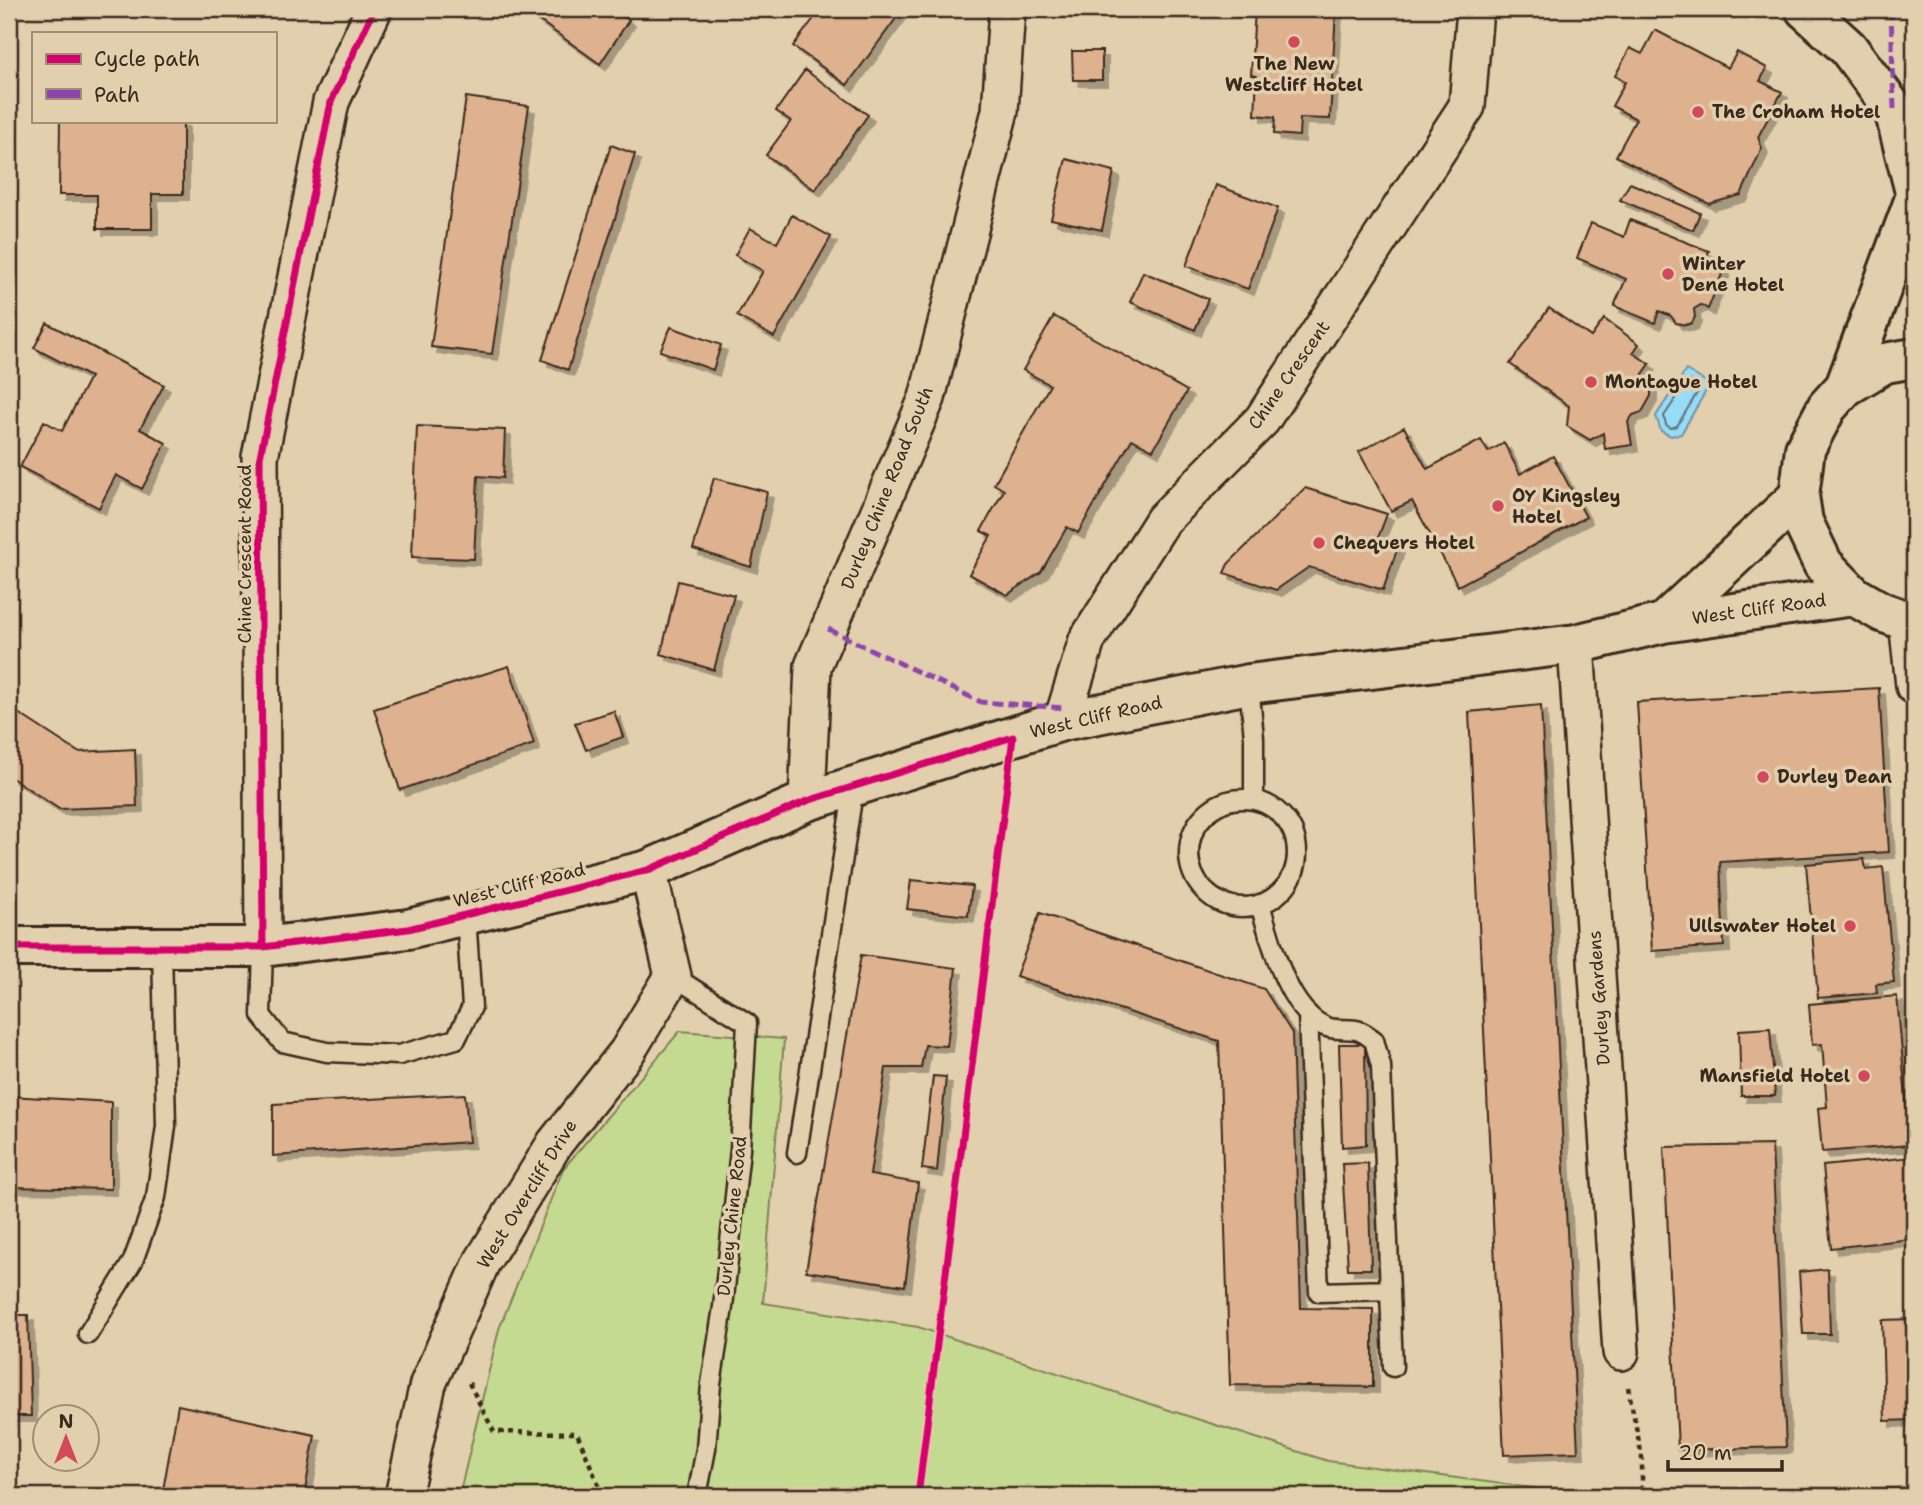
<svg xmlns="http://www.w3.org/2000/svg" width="1923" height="1505" font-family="'Shantell Sans',sans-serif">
	<defs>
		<filter id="shadow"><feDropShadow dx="6" dy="6" stdDeviation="0" flood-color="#0004"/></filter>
	</defs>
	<rect width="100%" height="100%" fill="#e2cfad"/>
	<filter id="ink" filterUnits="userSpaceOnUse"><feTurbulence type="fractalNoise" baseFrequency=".0143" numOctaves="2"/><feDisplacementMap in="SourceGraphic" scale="14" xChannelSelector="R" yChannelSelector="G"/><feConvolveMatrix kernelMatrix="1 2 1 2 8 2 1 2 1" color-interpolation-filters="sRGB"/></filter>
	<g filter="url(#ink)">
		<path fill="#c4da90" stroke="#808257" stroke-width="2" d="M680,1031l104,8 -21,264 155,24 254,84 156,50 265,35h-1134l40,-167 64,-160z
			M1914,1487v9h-238z"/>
		<path fill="#96dbf8" stroke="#7294a1" stroke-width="2" d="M1686,370l24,14 -29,50 -10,2 -10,-5 -5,-15z"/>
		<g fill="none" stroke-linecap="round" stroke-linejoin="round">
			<path stroke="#5f7175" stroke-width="2" d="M1691,381l7,5 1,4 -22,36 -6,2 -5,-3 -2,-9 23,-34z"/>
		</g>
		<path fill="#deb18f" stroke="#3b2a1e" stroke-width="2" filter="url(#shadow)" d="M523,9h91l15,11 -29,44z
			M821,9h82l-56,76 -54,-39z
			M1255,9h81l-6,110 -30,-1 -1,18 -25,-2 1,-17 -20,-2 2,-39 -6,-1z
			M1655,30l73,38 9,-16 30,16 -7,13 22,11 -24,45 4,11 -21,47 -32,9 -93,-48 20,-37 -24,-13 13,-24 -10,-6 15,-28 12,6z
			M1072,51h30v29h-29z
			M805,70l63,45 -53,75 -49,-35 25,-34 -15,-10z
			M9,85h2l-2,69z
			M466,97l63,9 -37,248 -61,-7z
			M60,121h123v73h-31v35h-55v-34h-38z
			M611,145l24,9 -67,216 -26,-10z
			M1066,159l48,12 -12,59 -51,-11z
			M1630,183l70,30 -7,17 -73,-30z
			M1216,185l62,23 -30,81 -62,-23z
			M792,215l39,22 -57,100 -37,-21 26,-45 -28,-16 15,-27 27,15z
			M1630,220l79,31 -4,10 19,8 -16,40 -7,-4 -7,4 1,8 -3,6 -6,2 -10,-2 -5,-7 -12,-5 -4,12 -41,-17 12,-27 -49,-21 14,-35 33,14z
			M1143,272l65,27 -13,31 -65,-28z
			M1549,308l42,29 13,-18 35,25 -6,9 17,11 -10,14 11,8v10l-9,16 -9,3 -5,7 4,23 -27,4 -2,-16 -13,7 -23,-14 2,-20 -59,-42z
			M1054,316l133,75 -34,59 -21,-11 -54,94 -11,-6 -26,45 -34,23 -38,-21 22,-38 -10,-5 23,-41 -10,-6 56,-99 -27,-15z
			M47,323l117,62 -24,44 26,14 -24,46 -26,-14 -17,33 -79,-41 24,-46 18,10 28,-54 -56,-29z
			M671,327l50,18 -8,25 -53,-19z
			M417,426l88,4 -2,48 -25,-2 -4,83 -62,-2z
			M1404,427l23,42 54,-29 7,12 16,-9 16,31 33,-18 33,61 -128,69 -46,-85 -21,10 -32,-59z
			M714,478l53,14 -16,75 -58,-18z
			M1305,488l82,26 -9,24 20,9 -15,43 -74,-23 -33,23 -52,-17 4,-9z
			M678,581l56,14 -20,75 -53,-16z
			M509,666l25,78 -134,46 -26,-81z
			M1879,688l10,164 -169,10 4,84 -72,5 -15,-249z
			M1541,705l37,747 -74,3 -35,-743z
			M9,707l69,45 57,-3 2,57 -78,3 -50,-33z
			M614,711l9,26 -37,13 -11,-27z
			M1864,859l2,10 17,-2 11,115 -18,2 1,9 -59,5 -12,-134z
			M911,880l61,6 -4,30 -61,-7z
			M1040,913l224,76 28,44 9,275 72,1v78l-143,-2 -11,-344 -203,-65z
			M861,955l95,13 -9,78 -22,-1 -4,23h-35l-16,107 48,8 -13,103 -99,-15z
			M1897,996l13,149 -88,7 -4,-44 9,-1 -5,-63 -10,1 -3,-41z
			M1770,1028l5,68h-34l-2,-66z
			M1339,1044h26l1,101 -24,2z
			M933,1076l13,1 -9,94 -15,-2z
			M465,1094l4,48 -196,14v-52z
			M9,1096l102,6v87l-102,-2z
			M1772,1145l14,302 -108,3 -14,-303z
			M1912,1157l2,39 -8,1 5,42 -80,9 -8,-82z
			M1368,1163l3,106h-23l-6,-105z
			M1828,1269l2,65h-27l-4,-62z
			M9,1315h19l3,101h-22z
			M1914,1319v101l-29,1 -3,-101z
			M178,1405l137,30 -11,61h-142z"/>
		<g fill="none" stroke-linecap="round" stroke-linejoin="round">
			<g stroke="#3b2a1e" stroke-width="23">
				<path id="service" d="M1249,684l5,54v62
					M1189 853a54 54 0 1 1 108 0a54 54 0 1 1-108 0Z
					M1260,904c11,37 26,104 64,122 9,5 22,2 32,4 7,1 13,7 18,10l7,26 12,301
					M263,947l-2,68 21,27 45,10 72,3 57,-16 16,-32 -6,-92
					M673,976l74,47 -7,127 -17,157 -12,77 -5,65 -9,47
					M1308,1014l11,278 71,-2
					M797,1153l57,-367
					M88,1334l45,-73 23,-64 10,-71 -4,-179"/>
			</g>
			<g stroke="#3b2a1e" stroke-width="40">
				<path id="minor" d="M1907,621l7,65
					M1576,644l45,708
					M1062,721l25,-81 76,-120 99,-100 205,-314 8,-97
					M807,801l6,-135 114,-268 73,-287 7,-102
					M263,947l-3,-490 71,-355 43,-93
					M403,1496l25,-112 54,-122 73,-119 72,-91 46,-76 -25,-106"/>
			</g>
			<g stroke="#3b2a1e" stroke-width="44">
				<path id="tertiary" d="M1663,623l136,-127
					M9,947h254l145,-18 240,-59 159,-69 255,-80 187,-37 327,-40 87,-21 191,-27"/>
			</g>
			<g stroke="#3b2a1e" stroke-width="44">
				<path id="secondary" d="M1805,9l43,39 46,62 20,78
					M1914,358l-29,5 -40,24 -18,20 -22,42 -6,47 4,26 20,42 31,32 28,16 25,9h7
					M1845,387l69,-186"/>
			</g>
			<path stroke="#3b2a1e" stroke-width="4.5" stroke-dasharray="5 5" stroke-linecap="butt" d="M469,1383l25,49 83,1 26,63
				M1628,1387l14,70v39"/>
			<use href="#service" stroke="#e2cfad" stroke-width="18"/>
			<use href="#minor" stroke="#e2cfad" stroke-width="35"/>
			<use href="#tertiary" stroke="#e2cfad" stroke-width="38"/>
			<use href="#secondary" stroke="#e2cfad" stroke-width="38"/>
			<path stroke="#8e44ad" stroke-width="5" stroke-dasharray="10 5" stroke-linecap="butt" d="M1891,9l3,101
				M828,629l153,73 85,6"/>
			<g stroke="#e2cfad" stroke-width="11">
				<path id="cycleway" d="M9,947h254l145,-18 240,-59 159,-69 206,-64 -95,759
					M263,947l-3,-490 71,-355 43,-93"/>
			</g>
			<use href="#cycleway" stroke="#d6006c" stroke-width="7"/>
		</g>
	</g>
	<g fill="#d1495b" stroke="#e2cfad" stroke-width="2.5">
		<circle cx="1294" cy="42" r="7"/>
		<circle cx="1698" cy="112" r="7"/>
		<circle cx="1668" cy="274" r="7"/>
		<circle cx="1591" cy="382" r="7"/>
		<circle cx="1498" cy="506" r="7"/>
		<circle cx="1319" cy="543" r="7"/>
		<circle cx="1763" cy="777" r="7"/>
		<circle cx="1850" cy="926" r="7"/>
		<circle cx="1864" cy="1076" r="7"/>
	</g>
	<g text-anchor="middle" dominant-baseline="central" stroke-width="7" stroke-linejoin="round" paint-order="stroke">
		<g font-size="18" font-weight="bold" fill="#3b2a1e" stroke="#e2cfad" text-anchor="start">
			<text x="1294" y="64" text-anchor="middle">The New<tspan x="1294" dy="21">Westcliff Hotel</tspan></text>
			<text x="1712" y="112">The Croham Hotel</text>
			<text x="1682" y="264">Winter<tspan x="1682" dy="21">Dene Hotel</tspan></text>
			<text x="1605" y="382">Montague Hotel</text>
			<text x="1512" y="496">OY Kingsley<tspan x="1512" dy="21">Hotel</tspan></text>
			<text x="1333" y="543">Chequers Hotel</text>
			<text x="1777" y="777">Durley Dean</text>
			<text x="1836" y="926" text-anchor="end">Ullswater Hotel</text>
			<text x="1850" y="1076" text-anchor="end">Mansfield Hotel</text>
		</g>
		<g font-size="18" fill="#3b2a1e" stroke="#e2cfad">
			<text transform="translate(1289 375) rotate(-55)">Chine Crescent</text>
			<text transform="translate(887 488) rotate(-68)">Durley Chine Road South</text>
			<text transform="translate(245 554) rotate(-90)">Chine Crescent Road</text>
			<text transform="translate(1759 609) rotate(-8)">West Cliff Road</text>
			<text transform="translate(1096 717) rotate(-13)">West Cliff Road</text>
			<text transform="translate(519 885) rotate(-14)">West Cliff Road</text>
			<text transform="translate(1599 998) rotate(-94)">Durley Gardens</text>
			<text transform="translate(527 1194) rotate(-58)">West Overcliff Drive</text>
			<text transform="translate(732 1216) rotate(-84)">Durley Chine Road</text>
		</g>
	</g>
	<rect width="1923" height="1505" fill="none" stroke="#e2cfad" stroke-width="35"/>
	<rect x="18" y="18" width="1888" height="1470" fill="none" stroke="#3b2a1e" stroke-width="2.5" filter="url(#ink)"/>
	<rect x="32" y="32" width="245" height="91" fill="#e2cfad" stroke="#9f8d74" stroke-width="2"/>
	<rect x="46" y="54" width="35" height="10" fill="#d6006c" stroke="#9f8d74" stroke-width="2"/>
	<text x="94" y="66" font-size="21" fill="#3b2a1e">Cycle path</text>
	<rect x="46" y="89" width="35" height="10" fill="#8e44ad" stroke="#9f8d74" stroke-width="2"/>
	<text x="94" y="102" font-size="21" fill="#3b2a1e">Path</text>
	<g transform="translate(66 1438)"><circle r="33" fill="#e2cfad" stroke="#9f8d74" stroke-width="2"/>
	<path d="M0-5L12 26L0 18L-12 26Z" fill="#d1495b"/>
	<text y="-10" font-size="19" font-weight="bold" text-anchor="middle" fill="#3b2a1e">N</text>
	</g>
	<path d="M1668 1460v10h114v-10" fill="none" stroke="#3b2a1e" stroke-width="3.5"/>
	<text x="1678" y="1460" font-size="21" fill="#3b2a1e" stroke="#e2cfad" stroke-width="5" paint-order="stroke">20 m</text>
</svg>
